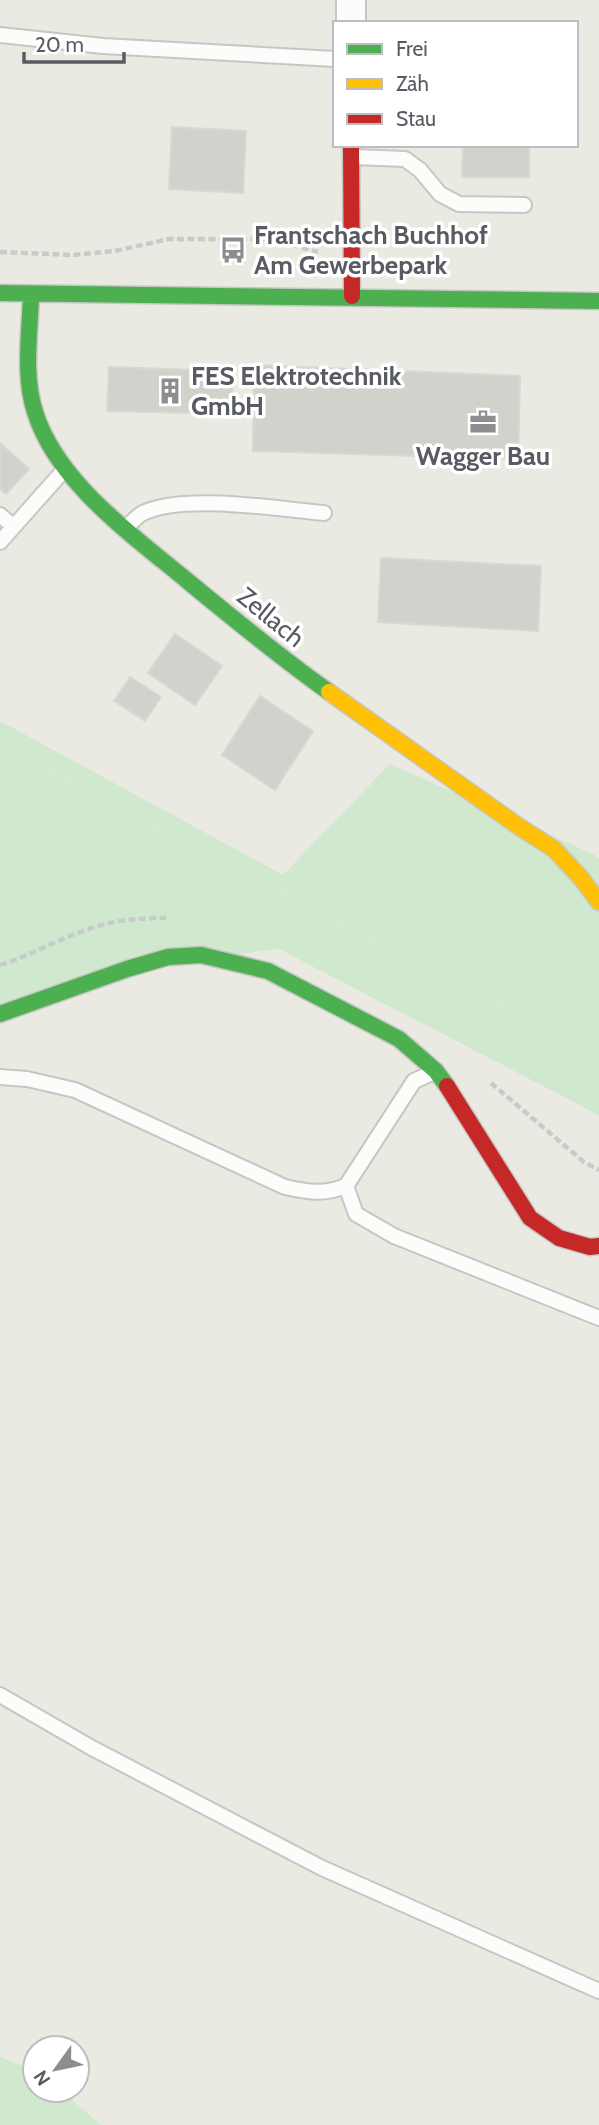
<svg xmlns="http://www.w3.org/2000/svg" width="599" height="2125" font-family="Cabin,sans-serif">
	<rect width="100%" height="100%" fill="#eae9e2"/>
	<path fill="#cfe8ce" d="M0,721l283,154 107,-111 203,90 6,5v256l-320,-166 -174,20 -105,44z
		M0,2057l35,14v19h25l41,35h-101z"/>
	<path fill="#d2d2cd" stroke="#d9d7d2" stroke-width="2" d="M172,127l74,4 -3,62 -74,-4z
		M463,145h66v32h-67z
		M254,365l266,11 -2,83 -265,-8z
		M109,367l124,4 -1,43 -125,-3z
		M0,443l29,26 -23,25 -6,-5z
		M381,558l160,8 -3,65 -160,-9z
		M175,634l47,32 -27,39 -47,-32z
		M130,677l31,20 -16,24 -31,-20z
		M260,696l53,35 -38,59 -53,-35z"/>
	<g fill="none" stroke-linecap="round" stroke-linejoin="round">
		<g stroke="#c6c7c5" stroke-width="18">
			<path id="lane" d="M0,35l103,11 232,13
				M353,157l52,2 15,11 20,24 19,10 65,1
				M0,515l13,11
				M126,528c5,-5 11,-12 17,-15 40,-20 134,-4 181,0
				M0,542l65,-73
				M0,1077l27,2 48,11 210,97c22,5 39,8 61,-1l68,-105 20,-9
				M346,1186l10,28 38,22 205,82
				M0,1695l92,53 230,120 277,123"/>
		</g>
		<g stroke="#c6c7c5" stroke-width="32">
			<path id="street" d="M351,23v-23"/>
		</g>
		<g stroke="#c6c6c5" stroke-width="19">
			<path id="fast" d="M0,293l599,8
				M31,295c-1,37 -8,81 4,117 22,71 100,125 155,171 46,38 91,75 139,109
				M0,1014l127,-45 41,-12 33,-2 67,16 131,68 37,32 11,15"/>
		</g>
		<g stroke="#c6c6c5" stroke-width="19">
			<path id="slow" d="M329,692l189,134 36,23 27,29 18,24"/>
		</g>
		<g stroke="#c6c6c5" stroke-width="19">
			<path id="jam" d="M351,145l1,151
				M447,1086l83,132 29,20 31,9 9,-1"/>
		</g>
		<path stroke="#c5ccc9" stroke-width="4.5" stroke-dasharray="7 3.5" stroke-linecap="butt" d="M0,252l72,3 43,-4 54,-12h102l47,13
			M0,965c30,-9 56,-25 86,-35 26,-10 52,-12 80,-12
			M491,1083l93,79 15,8"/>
		<use href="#lane" stroke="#fcfcfb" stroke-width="14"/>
		<use href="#street" stroke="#fcfcfb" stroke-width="28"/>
		<use href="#fast" stroke="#4caf50" stroke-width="16"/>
		<use href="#slow" stroke="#ffc107" stroke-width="16"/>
		<use href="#jam" stroke="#c62828" stroke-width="16"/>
		<path stroke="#e2e2e1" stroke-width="5" stroke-dasharray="2 9" stroke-linecap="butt" d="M0,745l599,313"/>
	</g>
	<defs>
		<g id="bus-bare" transform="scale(2.1)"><path d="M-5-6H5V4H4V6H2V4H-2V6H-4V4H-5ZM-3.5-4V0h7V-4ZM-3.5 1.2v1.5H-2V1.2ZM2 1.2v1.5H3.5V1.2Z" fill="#8b8d8f" stroke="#fff" stroke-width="2.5" paint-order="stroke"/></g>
		<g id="building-bare" transform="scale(2.1)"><path d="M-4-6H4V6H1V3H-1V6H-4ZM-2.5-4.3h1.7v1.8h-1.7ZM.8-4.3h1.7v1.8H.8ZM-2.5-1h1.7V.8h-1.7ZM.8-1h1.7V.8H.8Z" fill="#8b8d8f" stroke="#fff" stroke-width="2.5" paint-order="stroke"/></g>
		<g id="office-bare" transform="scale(2.1)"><path d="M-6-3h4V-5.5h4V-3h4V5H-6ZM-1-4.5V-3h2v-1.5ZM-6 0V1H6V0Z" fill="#8b8d8f" stroke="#fff" stroke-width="2.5" paint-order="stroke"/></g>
	</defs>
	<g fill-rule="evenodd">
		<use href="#bus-bare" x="233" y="250"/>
		<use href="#building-bare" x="170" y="391"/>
		<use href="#office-bare" x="483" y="422"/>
	</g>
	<g text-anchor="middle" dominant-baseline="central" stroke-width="7" stroke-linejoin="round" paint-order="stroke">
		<g font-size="26" font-weight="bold" fill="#585c62" stroke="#fff" text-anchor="start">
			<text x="254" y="235">Frantschach Buchhof<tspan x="254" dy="30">Am Gewerbepark</tspan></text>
			<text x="191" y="376">FES Elektrotechnik<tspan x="191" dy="30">GmbH</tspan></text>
			<text x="483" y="456" text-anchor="middle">Wagger Bau</text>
		</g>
		<g font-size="26" fill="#585c62" stroke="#fff">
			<text transform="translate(271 617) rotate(39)">Zellach</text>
		</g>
	</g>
	<rect x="333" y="21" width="245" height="126" fill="#ffffff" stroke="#bcbec0" stroke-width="2"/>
	<rect x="347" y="44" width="35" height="10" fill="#4caf50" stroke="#bcbec0" stroke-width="2"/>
	<text x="396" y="56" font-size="21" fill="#585c62">Frei</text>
	<rect x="347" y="79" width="35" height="10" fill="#ffc107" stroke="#bcbec0" stroke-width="2"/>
	<text x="396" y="91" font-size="21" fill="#585c62">Zäh</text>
	<rect x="347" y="114" width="35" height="10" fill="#c62828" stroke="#bcbec0" stroke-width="2"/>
	<text x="396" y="126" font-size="21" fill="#585c62">Stau</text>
	<g transform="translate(56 2069) rotate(237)"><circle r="33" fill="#ffffff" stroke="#bcbec0" stroke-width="2"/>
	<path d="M0-5L12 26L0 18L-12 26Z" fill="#8b8d8f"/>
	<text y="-10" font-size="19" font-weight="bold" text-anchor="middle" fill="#585c62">N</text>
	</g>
	<path d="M24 52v10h100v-10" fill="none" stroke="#585c62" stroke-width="3.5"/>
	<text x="35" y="52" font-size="21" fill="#585c62" stroke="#ffffff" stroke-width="5" paint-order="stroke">20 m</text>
</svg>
